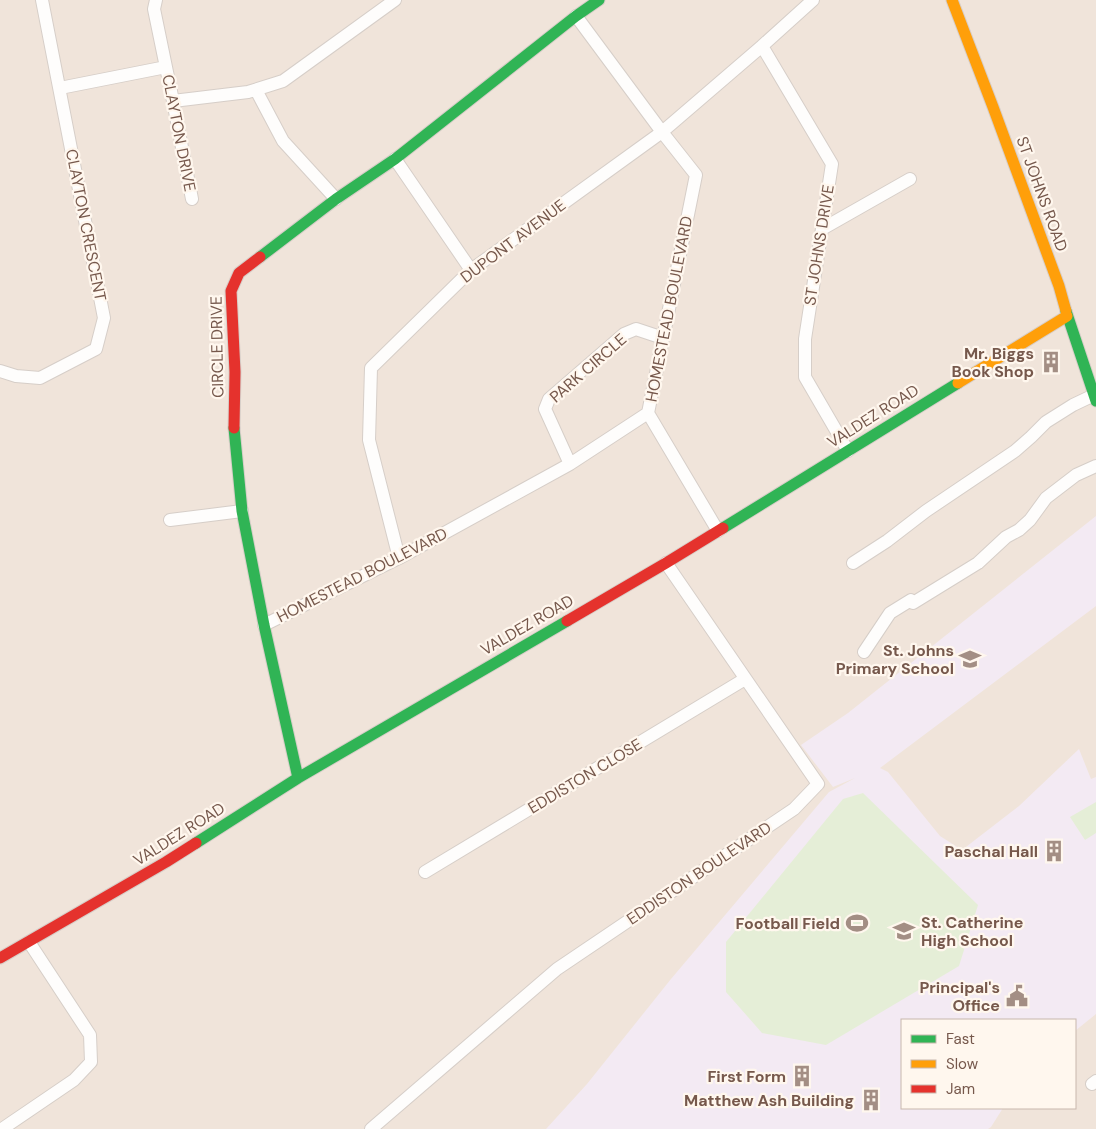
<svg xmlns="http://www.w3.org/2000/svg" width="1096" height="1129" font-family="'DM Sans',sans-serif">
	<rect width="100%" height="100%" fill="#f7f2ec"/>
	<path fill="#f0e4da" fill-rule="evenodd" d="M0,0h1096v1129h-1096zM902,1020h173v88h-173z"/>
	<path fill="#f3eaf3" d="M1096,516v90l-216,162 8,4 52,64 22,14 57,-44 60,-57 12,30 5,-2v237l-21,17v-11h-173v88h101l-12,19 -3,2h-442l41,-45 84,-105 158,-187 26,-14 -22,9 -32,-42 47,-32z"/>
	<path fill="#e5eed7" d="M863,793l115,112 -19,61 -133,79 -64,-12 -36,-41v-50l117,-143z
		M1096,802v31l-11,7 -15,-23z"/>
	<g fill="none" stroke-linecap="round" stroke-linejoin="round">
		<g stroke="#d6cec8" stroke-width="14">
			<path id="street" d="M156,0l-2,9 19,92 19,98
				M762,46l70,118 -27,175v38l43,74
				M60,88l106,-21
				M256,90l27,51 53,58
				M173,101l75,-9 35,-11 112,-81
				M395,159l76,111
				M822,229l88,-50
				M0,371l16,5 24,2 56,-29 8,-31 -62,-318
				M648,413l70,118
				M570,464l-25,-55 4,-10 75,-65 12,-5 27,9
				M170,520l72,-9
				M399,558l-30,-118 2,-72 100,-98 191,-138 100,-86 51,-46
				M853,563l34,-22 39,-30 89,-60 16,-14 15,-15 27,-17 21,-10
				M264,625l135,-67 171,-94 78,-51 48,-238 -34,-43 -86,-116
				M864,652l26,-39 21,-13 2,3 65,-40 28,-26 13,-7 11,-10 16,-22 30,-23 20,-9
				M425,872l320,-193
				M1092,1084l4,-3
				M2,1129l72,-49 17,-18 -1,-27 -61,-93
				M371,1129l186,-160 237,-160 24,-25 -152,-221"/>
		</g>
		<g stroke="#d7cec8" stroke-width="13">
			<path id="fast" d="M260,257l76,-58 59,-40 181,-143 23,-16
				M1066,311l30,90
				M234,428l8,83 22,114 34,153
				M723,528l235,-145
				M196,843l102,-65 269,-157"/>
		</g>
		<g stroke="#d7cec8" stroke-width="13">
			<path id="slow" d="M952,0l41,107 66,179 7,25
				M958,383l109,-67"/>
		</g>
		<g stroke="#d7cec8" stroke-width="13">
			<path id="jam" d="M234,428l1,-56 -4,-81 8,-18 21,-16
				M567,621l99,-58 57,-35
				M0,958l166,-96 30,-19"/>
		</g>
		<use href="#street" stroke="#fefdfc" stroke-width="12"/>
		<use href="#fast" stroke="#30b455" stroke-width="11"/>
		<use href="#slow" stroke="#ff9f0a" stroke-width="11"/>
		<use href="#jam" stroke="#e5322d" stroke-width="11"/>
	</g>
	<defs>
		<g id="building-bare" transform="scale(1.725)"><path d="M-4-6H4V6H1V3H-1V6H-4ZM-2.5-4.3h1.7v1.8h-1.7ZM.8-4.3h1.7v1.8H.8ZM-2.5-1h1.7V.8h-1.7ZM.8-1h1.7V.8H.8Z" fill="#a38e84" stroke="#fff7ee" stroke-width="2.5" paint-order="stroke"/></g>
		<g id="school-bare" transform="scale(1.725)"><path d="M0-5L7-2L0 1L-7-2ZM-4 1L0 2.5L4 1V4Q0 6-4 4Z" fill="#a38e84" stroke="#fff7ee" stroke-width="2.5" paint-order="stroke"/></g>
		<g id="stadium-bare" transform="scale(1.725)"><path d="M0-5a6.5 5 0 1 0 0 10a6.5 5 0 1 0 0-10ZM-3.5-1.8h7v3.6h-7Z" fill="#a38e84" stroke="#fff7ee" stroke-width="2.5" paint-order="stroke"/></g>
		<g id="civic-bare" transform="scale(1.725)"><path d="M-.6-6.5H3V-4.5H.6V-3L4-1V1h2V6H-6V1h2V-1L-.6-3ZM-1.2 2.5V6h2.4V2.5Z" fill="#a38e84" stroke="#fff7ee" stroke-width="2.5" paint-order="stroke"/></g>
	</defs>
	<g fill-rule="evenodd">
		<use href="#building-bare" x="1051" y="362"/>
		<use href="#school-bare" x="970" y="659"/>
		<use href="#building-bare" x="1054" y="851"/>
		<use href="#stadium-bare" x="857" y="923"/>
		<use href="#school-bare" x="904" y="931"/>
		<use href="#civic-bare" x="1017" y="996"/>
		<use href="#building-bare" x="802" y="1076"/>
		<use href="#building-bare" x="871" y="1100"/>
	</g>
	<g text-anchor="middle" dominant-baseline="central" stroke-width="4.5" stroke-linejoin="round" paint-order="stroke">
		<g font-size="16" fill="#76584c" stroke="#fff7ee">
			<text transform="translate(179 133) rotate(79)">CLAYTON DRIVE</text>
			<text transform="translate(1042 194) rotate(70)">ST JOHNS ROAD</text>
			<text transform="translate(86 225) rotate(79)">CLAYTON CRESCENT</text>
			<text transform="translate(513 241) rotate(-37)">DUPONT AVENUE</text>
			<text transform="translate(819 245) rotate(-81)">ST JOHNS DRIVE</text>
			<text transform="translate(669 309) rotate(-79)">HOMESTEAD BOULEVARD</text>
			<text transform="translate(217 347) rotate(-91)">CIRCLE DRIVE</text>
			<text transform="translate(588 368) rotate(-41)">PARK CIRCLE</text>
			<text transform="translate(873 416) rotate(-32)">VALDEZ ROAD</text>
			<text transform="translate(362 575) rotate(-27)">HOMESTEAD BOULEVARD</text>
			<text transform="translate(527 625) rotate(-30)">VALDEZ ROAD</text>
			<text transform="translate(585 776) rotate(-31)">EDDISTON CLOSE</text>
			<text transform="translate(179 834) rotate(-32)">VALDEZ ROAD</text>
			<text transform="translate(699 873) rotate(-34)">EDDISTON BOULEVARD</text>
		</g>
		<g font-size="16" font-weight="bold" fill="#76584c" stroke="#fff7ee" text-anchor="end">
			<text x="1034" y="353">Mr. Biggs<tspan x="1034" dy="18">Book Shop</tspan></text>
			<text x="954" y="650">St. Johns<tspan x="954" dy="18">Primary School</tspan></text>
			<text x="1038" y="851">Paschal Hall</text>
			<text x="921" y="922" text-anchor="start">St. Catherine<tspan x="921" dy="18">High School</tspan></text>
			<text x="840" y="923">Football Field</text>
			<text x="1000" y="987">Principal's<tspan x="1000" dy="18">Office</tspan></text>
			<text x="786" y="1076">First Form</text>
			<text x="854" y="1100">Matthew Ash Building</text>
		</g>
	</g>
	<rect x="901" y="1019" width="175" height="90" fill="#fff7ee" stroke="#c8b7ad"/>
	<rect x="911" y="1035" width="25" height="8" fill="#30b455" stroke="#c8b7ad"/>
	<text x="946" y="1044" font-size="15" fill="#76584c">Fast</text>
	<rect x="911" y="1060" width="25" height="8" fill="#ff9f0a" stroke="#c8b7ad"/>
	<text x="946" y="1069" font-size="15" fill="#76584c">Slow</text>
	<rect x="911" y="1085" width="25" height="8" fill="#e5322d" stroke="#c8b7ad"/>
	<text x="946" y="1094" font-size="15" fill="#76584c">Jam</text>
</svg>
